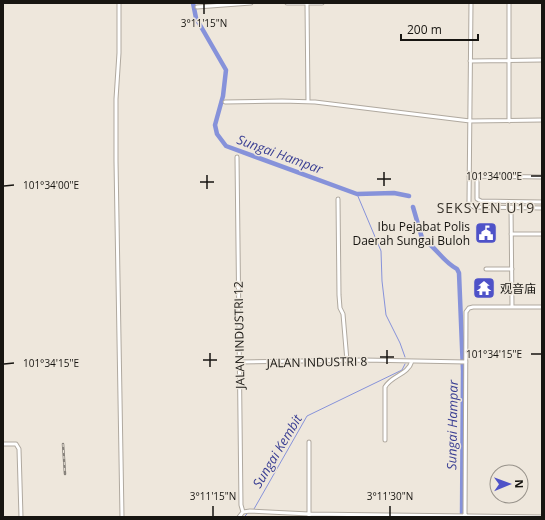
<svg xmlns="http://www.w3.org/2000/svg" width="545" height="520" font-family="'Open Sans','Noto Sans SC',sans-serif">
	<rect width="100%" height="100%" fill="#eee7dc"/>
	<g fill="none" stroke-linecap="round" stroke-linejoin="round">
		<path stroke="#8692da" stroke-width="1" d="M357,194l24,57 1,30 4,34 14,28 5,14
			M254,509l53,-93 95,-46 3,-6
			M244,517l3,-3"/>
		<path stroke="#8692da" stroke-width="4.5" d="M193,3l3,15 30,52 -3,26 -8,29 2,9 9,12 131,48 37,-1 15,3
			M413,207l9,31c13,8 21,24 35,31l2,4 4,98 -1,146"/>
		<g stroke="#b0a99f" stroke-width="5">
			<path id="minor" d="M119,3v50l-3,46v62l6,356
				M287,3h35
				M307,3l1,99
				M471,3l-2,199 1,2 4,3 68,1
				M509,3v118
				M197,7l54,-4
				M470,61l72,-1
				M225,102l57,-1 33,1 155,19 72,-1
				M237,157l4,348 2,7
				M469,176l73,1
				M477,176v23l4,2 61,1
				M338,199l1,96 1,13 3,6 4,47
				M511,207l1,100
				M511,234h31
				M486,269h26
				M239,362l125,-2 102,2
				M385,440v-53c7,-12 23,-12 27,-26
				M309,442v75
				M3,444h13l3,5 2,68
				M243,512l7,-1 59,3 233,3
				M239,517l4,-5
				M465,517l1,-205 3,-4 4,-1h69"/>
		</g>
		<use href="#minor" stroke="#fff" stroke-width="3"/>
		<g stroke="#87827b" stroke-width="2.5">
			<path id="rail" d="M63,444l2,30"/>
		</g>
		<use href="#rail" stroke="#eee7dc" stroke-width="1" stroke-dasharray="3" stroke-linecap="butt"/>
	</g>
	<path fill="none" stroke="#171511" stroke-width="1.5" d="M204,4v10M384,172v14M207,175v14M531,176h10M377,179h14M200,182h14M4,186l10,-1M387,350v14M210,353v14M531,354h10M380,357h14M203,360h14M4,364l10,-1M213,506v10M390,506v10"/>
	<defs>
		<g id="civic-square" transform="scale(1.15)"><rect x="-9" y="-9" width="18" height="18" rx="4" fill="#4e52c8" stroke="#eee7dc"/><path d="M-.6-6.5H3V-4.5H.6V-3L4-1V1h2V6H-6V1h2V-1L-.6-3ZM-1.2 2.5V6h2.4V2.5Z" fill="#fff"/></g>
		<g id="temple-square" transform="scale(1.15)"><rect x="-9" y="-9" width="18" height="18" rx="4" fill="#4e52c8" stroke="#eee7dc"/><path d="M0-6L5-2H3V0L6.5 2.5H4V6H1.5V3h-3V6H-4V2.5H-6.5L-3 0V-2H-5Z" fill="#fff"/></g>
	</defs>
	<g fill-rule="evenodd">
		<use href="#civic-square" x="486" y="233"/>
		<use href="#temple-square" x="484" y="288"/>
	</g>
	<g text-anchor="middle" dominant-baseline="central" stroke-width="3" stroke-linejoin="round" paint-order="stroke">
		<g font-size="12" fill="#171511" stroke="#eee7dc" text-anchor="end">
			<text x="470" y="226">Ibu Pejabat Polis<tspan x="470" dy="14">Daerah Sungai Buloh</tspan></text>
			<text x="500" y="288" text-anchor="start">观音庙</text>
		</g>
		<g font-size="12" fill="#171511" stroke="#eee7dc">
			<text transform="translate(239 335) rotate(-91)">JALAN INDUSTRI 12</text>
			<text transform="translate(317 362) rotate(-1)">JALAN INDUSTRI 8</text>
		</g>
		<g font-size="13" font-style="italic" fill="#393e93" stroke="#eee7dc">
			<text transform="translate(280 154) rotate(20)">Sungai Hampar</text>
			<text transform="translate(452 425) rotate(-89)">Sungai Hampar</text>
			<text transform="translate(277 451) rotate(-59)">Sungai Kembit</text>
		</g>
		<g font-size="14" letter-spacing="1" fill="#38332b" stroke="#eee7dc">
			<text x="486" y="207">SEKSYEN U19</text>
		</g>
	</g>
	<g font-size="10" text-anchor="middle" fill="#171511" stroke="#eee7dc" stroke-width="3" stroke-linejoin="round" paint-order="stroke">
		<text x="204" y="27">3°11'15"N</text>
		<text x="494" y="180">101°34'00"E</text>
		<text x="51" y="189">101°34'00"E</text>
		<text x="494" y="358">101°34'15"E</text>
		<text x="51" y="367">101°34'15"E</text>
		<text x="213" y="500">3°11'15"N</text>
		<text x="390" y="500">3°11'30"N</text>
	</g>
	<rect width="545" height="520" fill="none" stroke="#171511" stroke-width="8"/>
	<g transform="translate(509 484) rotate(89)"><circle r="19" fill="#eee7dc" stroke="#98938b"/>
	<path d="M0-3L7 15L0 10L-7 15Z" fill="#4e52c8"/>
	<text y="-6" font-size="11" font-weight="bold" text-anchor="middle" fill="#171511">N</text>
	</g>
	<path d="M401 34v6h77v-6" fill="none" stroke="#171511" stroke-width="2"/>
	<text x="407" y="34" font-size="12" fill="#171511" stroke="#eee7dc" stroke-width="3" paint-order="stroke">200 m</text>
</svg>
